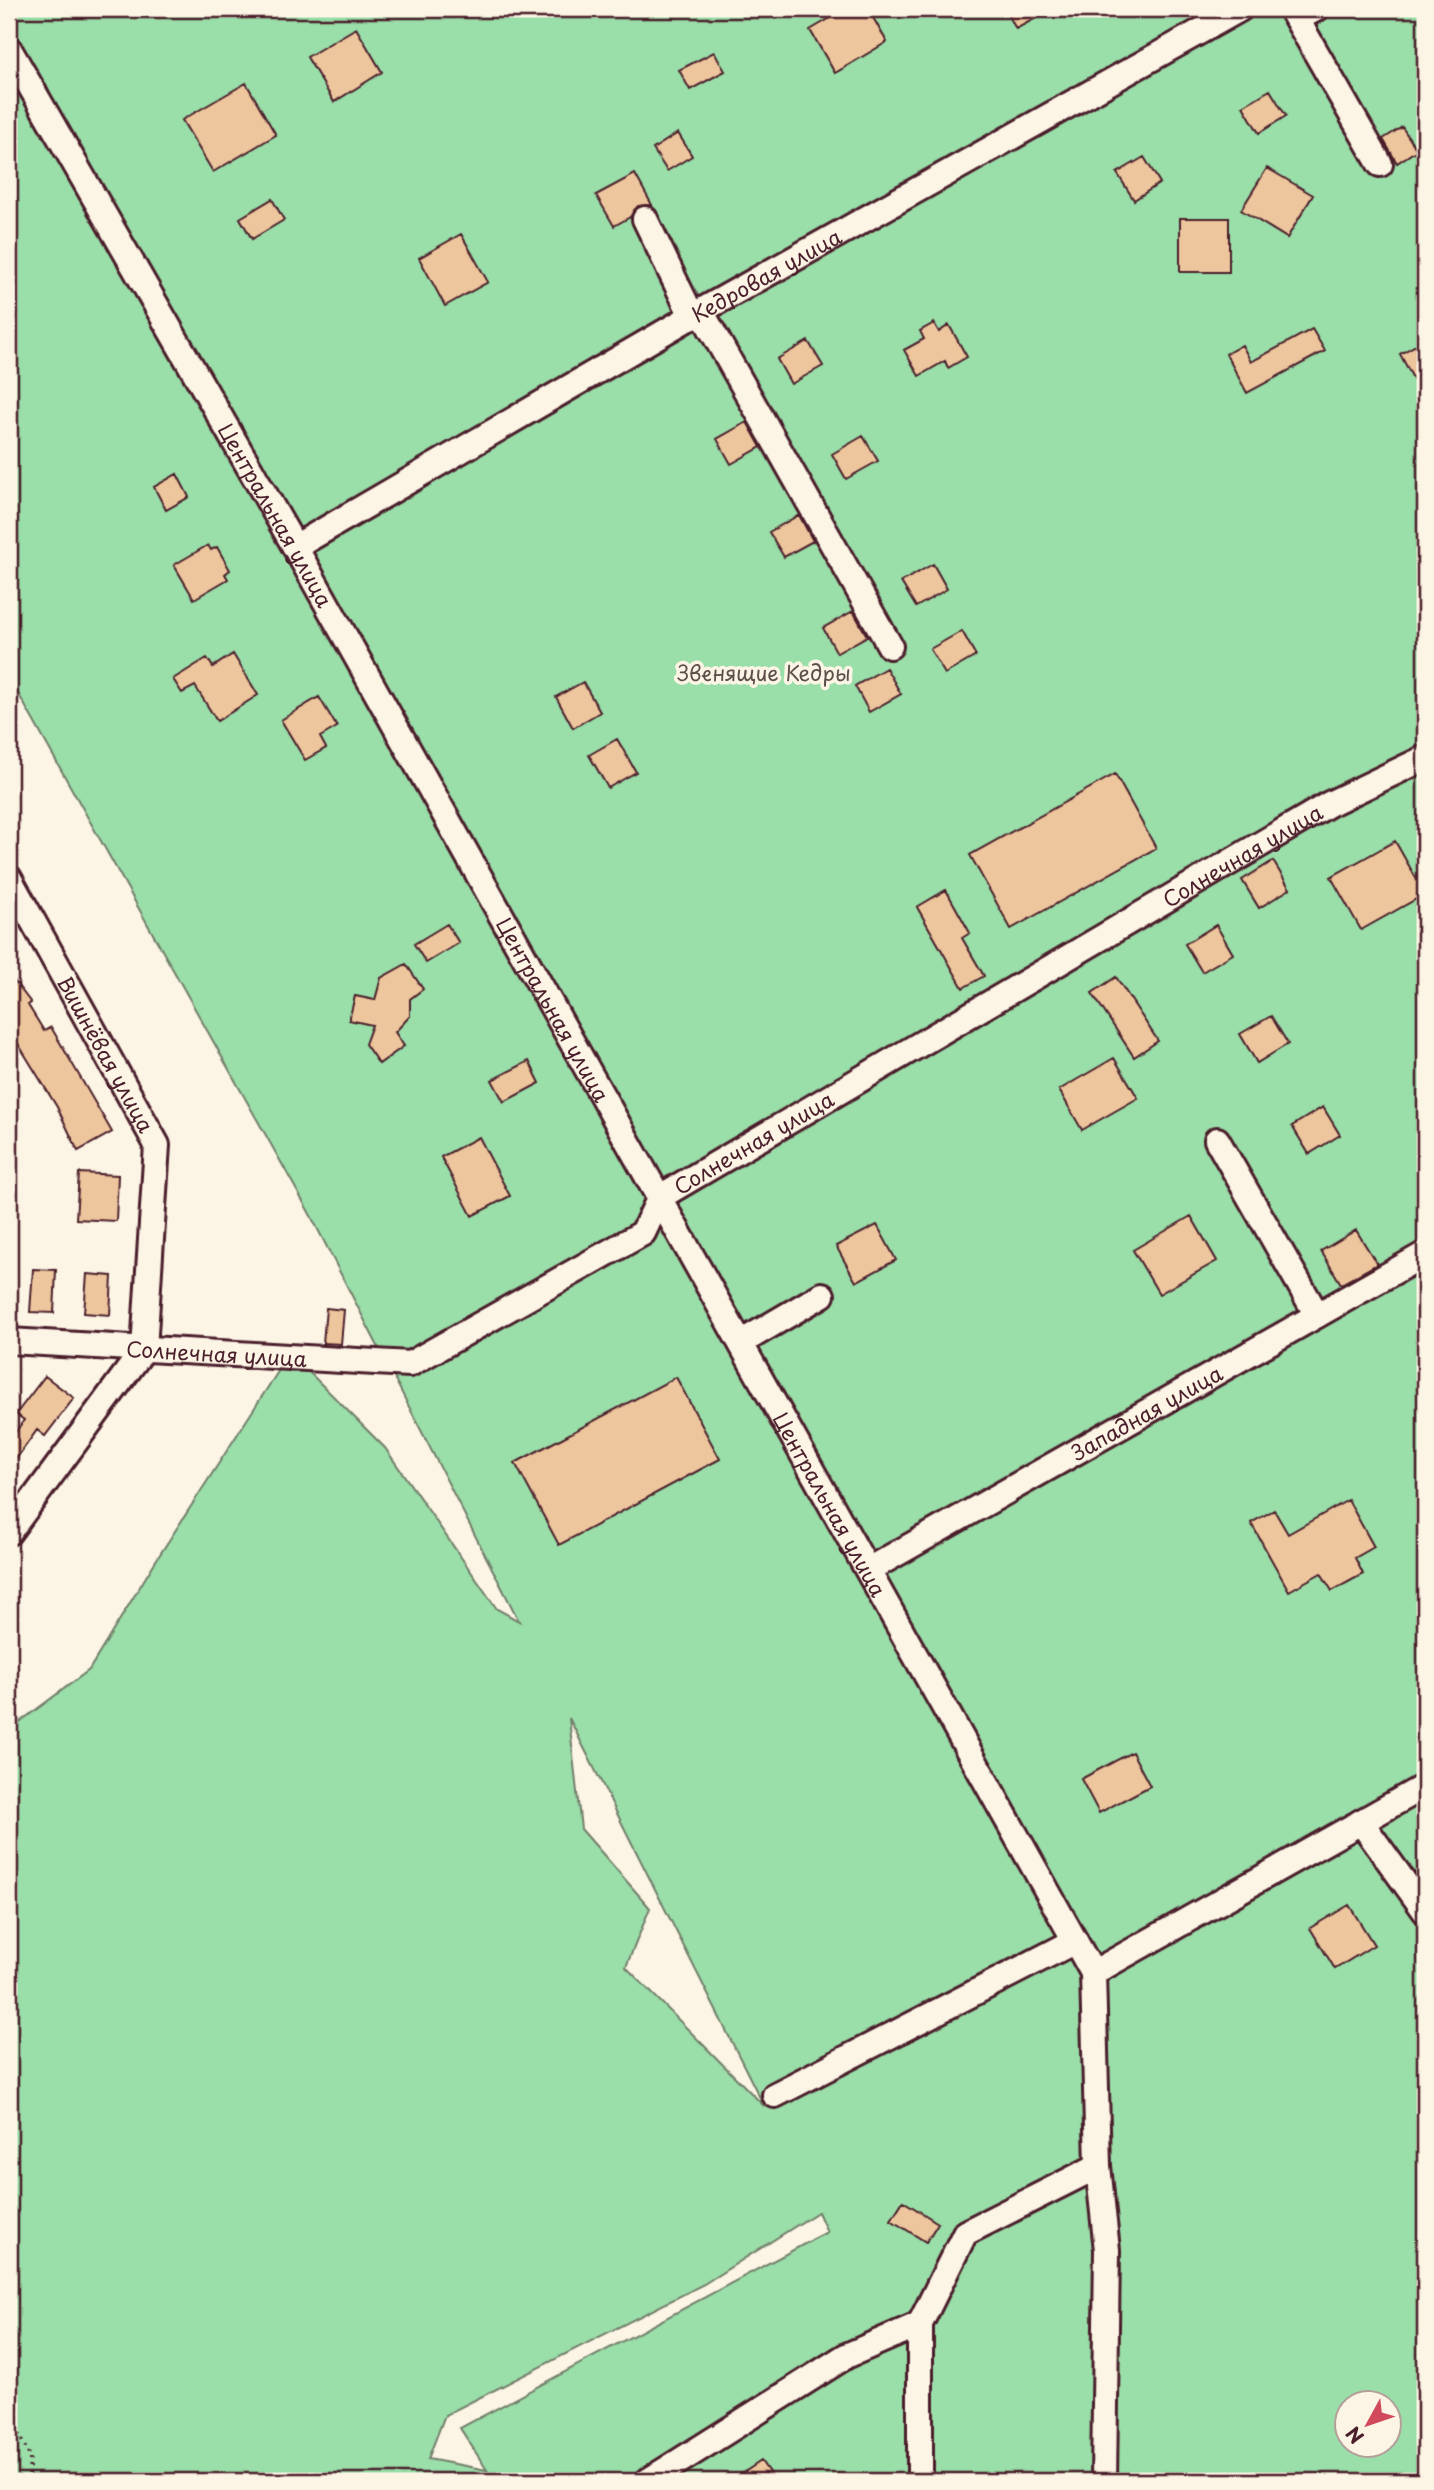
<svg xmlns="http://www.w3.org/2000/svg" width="1434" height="2490" font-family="'Playpen Sans',sans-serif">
	<rect width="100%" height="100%" fill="#fcf5e5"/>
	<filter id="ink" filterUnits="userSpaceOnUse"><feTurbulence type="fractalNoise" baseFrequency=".0143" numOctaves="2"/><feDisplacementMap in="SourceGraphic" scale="14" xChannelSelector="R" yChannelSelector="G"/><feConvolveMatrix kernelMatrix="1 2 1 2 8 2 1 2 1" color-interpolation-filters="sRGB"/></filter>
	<g filter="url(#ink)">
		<path fill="#9adea9" stroke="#727e6a" stroke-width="2" fill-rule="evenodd" d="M9,9h1416v2472h-930l-6,-8 -10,8h-470v-751l80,-60 66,-108 135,-209 95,95 112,161 22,12 -209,-407 -301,-537zM569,1718l194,386v1l-137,-138 24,-59 -69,-79zM818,2212l9,20 -367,196 27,42 -59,-11 17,-44 259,-131zM1346,2402h42v42h-42z"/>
		<path fill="#edc69d" stroke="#4a1f2b" stroke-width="2" d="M846,9h22l19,33 -52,31 -25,-43z
			M1005,9h48l-37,20z
			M356,28l26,44 -48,30 -27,-45z
			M714,52l11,19 -35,19 -11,-20z
			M246,83l30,52 -63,37 -31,-52z
			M1270,90l16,26 -27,17 -16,-27z
			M1402,127l15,23 -20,13 -14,-24z
			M678,133l14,23 -25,15 -14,-22z
			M1144,157l16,26 -26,17 -17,-27z
			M1267,168l46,27 -26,43 -46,-28z
			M635,174l17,31 -14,1 -8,11 -16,9 -18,-31z
			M272,199l12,21 -32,19 -12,-21z
			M1180,218h49v54h-49z
			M461,234l27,48 -43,24 -26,-48z
			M934,323l5,9 10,-7 18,32 -19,11 -3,-7 -26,15 -15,-26 20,-11 -4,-8z
			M1312,329l13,22 -78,42 -21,-39 16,-9 9,17z
			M1425,340v61l-25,-47z
			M808,341l15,25 -32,18 -14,-25z
			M747,422l14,25 -30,17 -14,-25z
			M863,436l15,25 -32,18 -14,-25z
			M177,474l12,23 -23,13 -12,-23z
			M799,515l14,26 -29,16 -15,-25z
			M208,545l3,5 6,-3 13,23 -5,4 3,5 -34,20 -20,-34z
			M933,564l14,25 -31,18 -15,-25z
			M853,611l14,25 -30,17 -14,-25z
			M962,631l14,25 -31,18 -15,-25z
			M233,654l25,41 -41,26 -22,-35 -13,7 -9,-14 34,-21 6,9z
			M886,668l15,26 -32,18 -14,-26z
			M583,682l17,30 -27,16 -17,-31z
			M319,697l18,30 -17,10 6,11 -21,12 -24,-40z
			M617,739l19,33 -28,16 -19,-33z
			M1115,774l41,74 -145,81 -41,-74z
			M1395,841l30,53 -64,36 -30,-53z
			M1273,861l17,28 -31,19 -17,-28z
			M946,890l24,43 -8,5 22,38 -21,12 -46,-81z
			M447,924l12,19 -33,20 -12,-19z
			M1216,925l17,29 -31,18 -17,-28z
			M406,964l17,25 -13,10v17l-15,16 9,14 -25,18 -14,-20 7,-19 -23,-5 6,-24 20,4 6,-22z
			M9,974l22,29 -3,2 16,26 7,-4 61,105 -34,19 -21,-44 -48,-78z
			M1116,977l42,64 -24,16 -42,-64z
			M1271,1016l17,28 -31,19 -17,-29z
			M1114,1058l24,40 -56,32 -23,-40z
			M529,1061l11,22 -36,19 -12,-22z
			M1323,1107l17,28 -31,19 -17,-28z
			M479,1137l31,59 -38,20 -31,-59z
			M79,1173l39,2 -2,46 -40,-2z
			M1191,1216l26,45 -58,33 -26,-44z
			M877,1225l19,35 -40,22 -20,-36z
			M1356,1230l21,34 -36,20 -20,-33z
			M33,1269l23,1 -2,43 -24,-1z
			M87,1274l25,2 -2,39 -26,-2z
			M326,1308l18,2 -3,34 -18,-1z
			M45,1376l29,22 -29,38 -8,-6 -28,39v-28l15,-21 -8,-6z
			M676,1377l44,82 -161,86 -44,-82z
			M1348,1500l26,47 -19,11 8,16 -31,17 -11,-18 -32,18 -38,-68 23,-13 14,24z
			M1132,1752l18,34 -51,27 -18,-34z
			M1349,1905l25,40 -39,24 -25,-41z
			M903,2201l35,22 -12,19 -35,-22z
			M761,2461l14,20h-44z"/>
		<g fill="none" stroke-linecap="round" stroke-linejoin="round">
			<g stroke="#4a1f2b" stroke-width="30">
				<g id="minor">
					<path d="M1291,9l89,155"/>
					<path d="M1297,19l19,-10"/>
					<path id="s1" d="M9,49l286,498 798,1426 5,193 -133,67 -45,91v157"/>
					<path d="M645,219l47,97"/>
					<path d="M701,311l189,335"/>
					<path id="s2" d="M295,547l397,-231 548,-307"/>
					<path id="s3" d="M9,878l148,267 -13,204 -135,183"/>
					<path d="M1217,1140l100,175"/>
					<path id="s4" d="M9,1341l401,23 233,-131 17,-36 669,-393 96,-46"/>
					<path d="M742,1342l80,-47"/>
					<path id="s5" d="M868,1570l557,-316"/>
					<path d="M1361,1822l64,89"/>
					<path d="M1093,1973l332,-187"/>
					<path d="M775,2095l300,-154"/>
					<path d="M1098,2166l9,84 -3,231"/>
					<path d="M648,2481l198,-125 74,-32"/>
				</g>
			</g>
			<path stroke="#4a1f2b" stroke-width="3.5" stroke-dasharray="2 5" stroke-linecap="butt" d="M9,2415l21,42 -2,24"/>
			<use href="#minor" stroke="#fcf5e5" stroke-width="24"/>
		</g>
	</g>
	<g text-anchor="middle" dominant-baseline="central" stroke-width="7" stroke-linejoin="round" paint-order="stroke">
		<g font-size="21" fill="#4a1f2b" stroke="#fcf5e5">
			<text stroke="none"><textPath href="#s2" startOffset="544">Кедровая улица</textPath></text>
			<text stroke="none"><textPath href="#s1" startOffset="537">Центральная улица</textPath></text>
			<text stroke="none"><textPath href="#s4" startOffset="1384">Солнечная улица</textPath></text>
			<text stroke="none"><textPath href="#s1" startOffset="1104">Центральная улица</textPath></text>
			<text stroke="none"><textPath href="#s3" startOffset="201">Вишнёвая улица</textPath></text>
			<text stroke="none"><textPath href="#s4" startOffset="817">Солнечная улица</textPath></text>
			<text stroke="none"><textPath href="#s4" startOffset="208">Солнечная улица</textPath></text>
			<text stroke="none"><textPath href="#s5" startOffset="320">Западная улица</textPath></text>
			<text stroke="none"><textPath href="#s1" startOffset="1671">Центральная улица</textPath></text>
		</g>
		<g font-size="21" fill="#5e4f4a" stroke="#fcf5e5">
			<text x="764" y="672">Звенящие Кедры</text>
		</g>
	</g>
	<rect width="1434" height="2490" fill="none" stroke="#fcf5e5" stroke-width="35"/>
	<rect x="18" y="18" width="1399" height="2455" fill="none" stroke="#4a1f2b" stroke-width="2.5" filter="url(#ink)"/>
	<g transform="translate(1368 2424) rotate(230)"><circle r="33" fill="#fcf5e5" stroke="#b59f9b" stroke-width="2"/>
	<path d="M0-5L12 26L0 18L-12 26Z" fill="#d1495b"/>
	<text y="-10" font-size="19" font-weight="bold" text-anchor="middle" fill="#4a1f2b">N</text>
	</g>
</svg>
